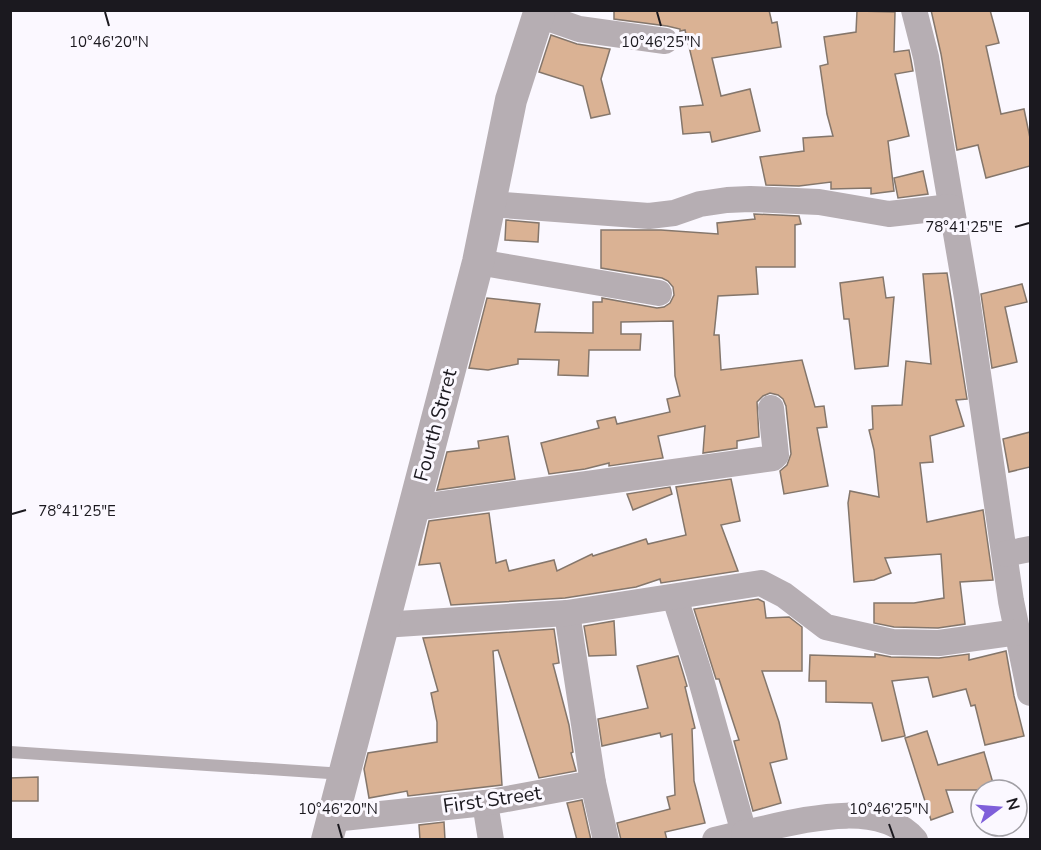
<svg xmlns="http://www.w3.org/2000/svg" width="1041" height="850" font-family="'Nunito Sans',sans-serif">
  <rect width="100%" height="100%" fill="#fbf8ff"/>
  <g fill="#dab294" stroke="#84766b" stroke-width="1.5">
    <polygon points="614,10 769,10 772,23 777,22 781,47 712,58 721,96 750,89 760,131 712,142 710,132 683,134 680,107 703,105 685,30 680,31 680,29 667,26 614,19"/>
    <polygon points="931,10 990,10 999,43 986,46 1001,114 1024,109 1030,138 1030,166 986,178 978,145 957,150 941,54"/>
    <polygon points="857,11 895,12 894,52 909,50 911,60 913,71 895,74 909,136 888,141 894,191 871,194 871,188 831,189 831,182 799,186 766,185 760,157 804,151 803,138 833,136 827,114 820,66 828,64 824,37 856,32"/>
    <polygon points="551,35 577,44 610,49 601,79 610,114 591,118 583,86 539,72"/>
    <polygon points="923,171 928,194 898,198 894,178"/>
    <polygon points="754,214 799,216 801,224 795,225 795,267 756,267 758,294 718,296 714,335 719,335 721,370 802,360 815,407 824,406 827,427 817,428 828,486 784,494 780,471 787,465 791,454 786,406 783,399 778,395 770,393 763,396 757,402 759,437 737,441 737,448 703,453 705,426 658,436 663,458 609,466 609,463 585,469 549,474 541,443 599,428 597,421 615,417 617,424 670,412 667,399 680,396 675,376 673,321 621,322 621,334 641,334 640,350 589,350 588,376 558,375 559,360 518,359 518,364 488,370 469,368 487,298 540,304 535,332 593,333 593,302 602,302 602,298 657,308 664,307 670,303 674,295 673,287 668,281 662,278 601,268 601,230 661,230 718,234 717,223 755,219"/>
    <polygon points="506,220 539,223 538,242 505,240"/>
    <polygon points="947,273 967,399 956,400 964,426 930,436 933,462 920,463 927,522 983,510 993,580 960,582 965,624 938,628 894,627 874,623 874,603 914,603 944,598 941,554 885,558 891,573 874,580 854,582 848,503 850,491 879,497 874,450 869,430 873,429 872,406 902,405 906,361 931,364 923,274"/>
    <polygon points="883,277 886,298 894,297 888,366 855,369 849,319 844,319 840,283"/>
    <polygon points="1022,284 1027,302 1005,307 1017,362 992,368 981,294"/>
    <polygon points="1030,432 1030,467 1009,472 1003,439"/>
    <polygon points="508,436 515,479 437,490 447,452 479,448 478,441"/>
    <polygon points="731,479 740,521 721,525 738,571 661,583 660,579 636,587 565,598 451,605 440,563 419,565 429,521 489,513 496,563 506,560 509,571 554,560 557,571 592,554 593,556 646,539 648,544 686,535 676,487"/>
    <polygon points="670,487 672,494 633,510 627,494"/>
    <polygon points="758,599 764,602 766,618 789,617 802,627 802,671 762,671 779,722 787,759 770,763 781,803 753,811 734,741 739,740 719,679 716,679 694,609"/>
    <polygon points="614,621 616,655 589,656 584,626"/>
    <polygon points="554,629 559,663 553,664 569,725 573,752 571,753 576,771 539,778 498,650 493,651 502,785 408,796 407,791 369,798 364,769 368,753 437,742 437,722 431,693 438,691 423,638"/>
    <polygon points="1006,651 1014,696 1024,736 985,745 975,705 971,706 966,689 933,697 928,677 892,681 905,736 882,741 872,703 826,702 826,681 809,681 810,655 875,657 875,654 891,657 939,658 969,654 969,660"/>
    <polygon points="678,656 687,686 685,687 695,728 692,729 694,781 705,823 665,832 667,840 621,840 617,823 670,809 667,797 675,795 672,734 661,737 660,733 602,746 598,719 648,708 637,666"/>
    <polygon points="927,731 938,765 984,752 995,790 946,790 953,812 931,820 905,738"/>
    <polygon points="38,777 38,801 10,801 10,778"/>
    <polygon points="582,800 591,840 577,840 567,803"/>
    <polygon points="444,822 445,840 420,840 419,825"/>
  </g>
  <g fill="none" stroke-linecap="round" stroke-linejoin="round">
    <polyline stroke="#b6aeb3" stroke-width="12" points="10,752 344,774"/>
    <g stroke="#b6aeb3" stroke-width="26">
      <polyline points="914,10 926,57 967,298 1011,601 1030,693"/>
      <polyline points="539,15 579,29 665,41"/>
      <polyline points="490,204 649,216 674,213 700,204 727,200 750,199 819,202 889,214 951,207"/>
      <polyline points="478,262 659,293"/>
      <polyline points="414,508 773,458 776,455 771,408"/>
      <polyline points="1005,554 1030,549"/>
      <polyline points="675,598 699,673 744,833 715,840"/>
      <polyline points="567,613 593,783"/>
      <polyline points="382,625 567,613 761,583 784,595 826,627 892,642 939,643 1018,632"/>
      <polyline points="485,803 491,840"/>
      <polyline points="333,819 485,803 593,783 606,840"/>
      <path d="M744 833C794 823 876 796 915 840"/>
    </g>
    <polyline stroke="#b6aeb3" stroke-width="32" points="327,840 478,262 511,100 540,10"/>
  </g>
  <path fill="none" stroke="#1b191f" stroke-width="2" d="M105 12 109 26M657 12 661 26M1015 227 1029 223M12 514 26 510M338 824 342 838M889 824 894 838"/>
  <g text-anchor="middle" stroke-width="6" stroke-linejoin="round" paint-order="stroke">
    <g font-size="20" fill="#1b191f" stroke="#fbf8ff">
      <text transform="translate(435 425) rotate(-75)" y="7">Fourth Strret</text>
      <text transform="translate(492 799) rotate(-8)" y="7">First Street</text>
    </g>
  </g>
  <g font-size="15" text-anchor="middle" fill="#1b191f" stroke="#fbf8ff" stroke-width="6" stroke-linejoin="round" paint-order="stroke">
    <text x="109" y="47">10°46'20"N</text>
    <text x="661" y="47">10°46'25"N</text>
    <text x="964" y="232">78°41'25"E</text>
    <text x="77" y="516">78°41'25"E</text>
    <text x="338" y="814">10°46'20"N</text>
    <text x="889" y="814">10°46'25"N</text>
  </g>
  <rect width="1041" height="850" fill="none" stroke="#1b191f" stroke-width="24"/>
  <g transform="translate(999 808) rotate(74)"><circle r="28" fill="#fbf8ff" stroke="#a19fa5" stroke-width="1.5"/>
  <path d="M0-4.5L10 22L0 15L-10 22Z" fill="#7f5fda"/>
  <text y="-9" font-size="16" font-weight="bold" text-anchor="middle" fill="#1b191f">N</text>
  </g>
</svg>
